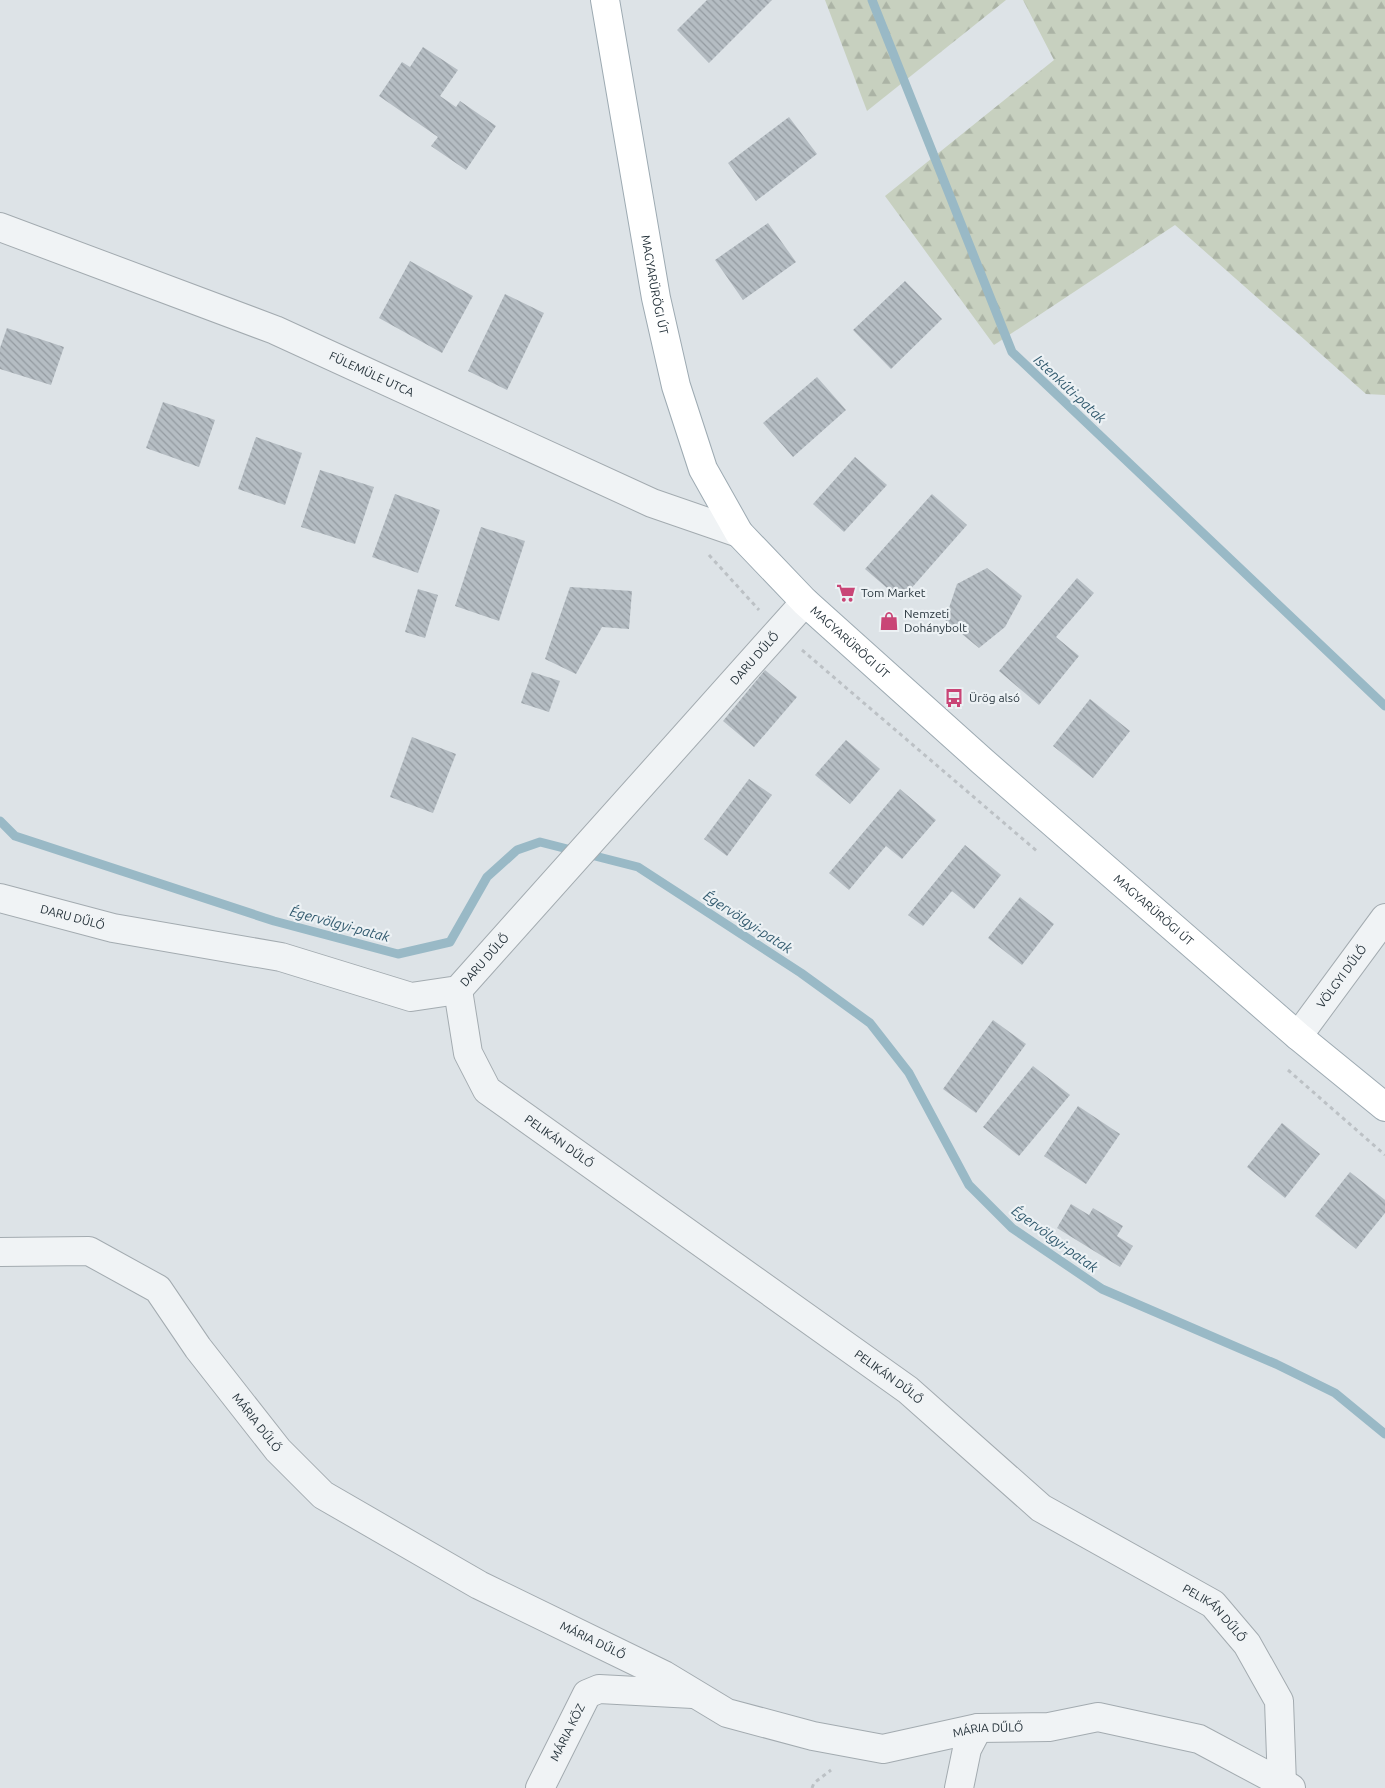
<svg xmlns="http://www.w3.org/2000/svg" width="1385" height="1788" font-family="Ubuntu,sans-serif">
  <defs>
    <pattern id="forest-firs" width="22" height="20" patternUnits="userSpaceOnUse" patternTransform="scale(1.25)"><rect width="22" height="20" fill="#c7d0bf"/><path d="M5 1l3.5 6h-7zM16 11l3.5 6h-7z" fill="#abb3a5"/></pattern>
    <pattern id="building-back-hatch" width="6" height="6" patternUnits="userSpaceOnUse" patternTransform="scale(1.25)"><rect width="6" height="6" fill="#b5bdc3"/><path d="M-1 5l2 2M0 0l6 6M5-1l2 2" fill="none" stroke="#939aa0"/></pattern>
  </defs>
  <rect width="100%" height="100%" fill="#dde3e7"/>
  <g fill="url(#forest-firs)">
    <polygon points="825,0 1006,0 867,111"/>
    <polygon points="1023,0 1385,0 1385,395 1366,394 1175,225 994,345 885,196 1054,60"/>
  </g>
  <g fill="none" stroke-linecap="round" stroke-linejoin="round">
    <g stroke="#99b9c6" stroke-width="9">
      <polyline points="872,0 1012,352 1385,706"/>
      <polyline points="0,821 15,836 274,921 398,954 450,942 487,877 517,850 540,842 638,867 801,973 870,1023 909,1073 969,1185 1012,1228 1102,1289 1276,1364 1335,1393 1385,1434"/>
    </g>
  </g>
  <g fill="url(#building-back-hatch)">
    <polygon points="707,0 772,0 709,63 677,30"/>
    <polygon points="423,47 458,70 440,96 456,107 460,101 496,126 466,170 431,146 438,137 379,96 402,62 410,67"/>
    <polygon points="789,117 817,154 756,201 728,163"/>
    <polygon points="768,223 796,262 743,300 715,260"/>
    <polygon points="410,261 473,296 442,353 379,318"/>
    <polygon points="905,281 942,319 891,369 853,330"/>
    <polygon points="505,294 544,313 507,390 468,371"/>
    <polygon points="7,328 64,347 51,385 0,369 0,348"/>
    <polygon points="817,377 846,410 793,457 763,423"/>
    <polygon points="163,402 215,420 199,467 146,448"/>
    <polygon points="256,437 302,453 285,505 238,489"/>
    <polygon points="855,457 887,485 844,532 813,504"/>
    <polygon points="320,470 374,487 355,544 301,527"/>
    <polygon points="395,494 440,510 418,573 372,557"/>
    <polygon points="932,494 967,525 901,600 865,569"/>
    <polygon points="481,527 525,541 499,621 455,606"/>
    <polygon points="987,568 1022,596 1005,627 979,648 945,620 957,584"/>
    <polygon points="1077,578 1094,593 1056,637 1079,656 1039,705 999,671"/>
    <polygon points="570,587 632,591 629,629 602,627 576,674 545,659"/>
    <polygon points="418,589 438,595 425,638 405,632"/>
    <polygon points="765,670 797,697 754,747 723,721"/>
    <polygon points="532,672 560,681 549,712 521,703"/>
    <polygon points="1090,699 1130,731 1093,778 1053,746"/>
    <polygon points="412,737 456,754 433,813 390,797"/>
    <polygon points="846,740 880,769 850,804 815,775"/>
    <polygon points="749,779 772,795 727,856 704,839"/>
    <polygon points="900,789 936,820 902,859 886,846 849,890 829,873"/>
    <polygon points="965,845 1001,875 974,909 952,891 923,926 908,915"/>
    <polygon points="1020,897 1054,924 1022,965 988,938"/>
    <polygon points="993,1020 1026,1044 976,1113 943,1089"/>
    <polygon points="1033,1066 1070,1095 1019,1156 983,1127"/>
    <polygon points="1078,1106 1120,1134 1086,1184 1044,1156"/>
    <polygon points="1282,1123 1320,1154 1285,1198 1247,1167"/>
    <polygon points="1350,1172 1385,1200 1385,1213 1356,1249 1315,1216"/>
    <polygon points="1071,1204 1089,1215 1093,1208 1123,1226 1117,1236 1133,1246 1120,1267 1057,1228"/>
  </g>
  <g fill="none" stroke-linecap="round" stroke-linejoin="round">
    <g stroke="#a3abb0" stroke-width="30">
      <g id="minor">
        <path id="s1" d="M0 227 275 330 652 503 739 533"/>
        <path id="s2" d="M0 898 113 928 281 957 411 997 458 990 805 602"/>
        <path id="s3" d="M458 990 468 1053 487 1090 908 1390 1041 1508 1213 1604 1247 1644 1279 1701 1282 1784"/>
        <path id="s4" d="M1298 1036 1385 918"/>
        <path id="s5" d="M0 1252 89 1251 158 1289 198 1348 278 1450 323 1495 479 1585 664 1675 727 1713 813 1736 883 1749 978 1728 1049 1727 1098 1717 1199 1739 1291 1788"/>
        <path id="s6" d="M540 1788 587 1694 599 1689 693 1694"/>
        <polyline points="959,1788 967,1749 978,1728"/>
      </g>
    </g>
    <g stroke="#9daab2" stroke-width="30">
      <g id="major">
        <path id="s7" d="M605 0 656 298 676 386 703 469 739 533 805 602 982 761 1298 1036 1385 1107"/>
      </g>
    </g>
    <g stroke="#bcc1c5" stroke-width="3" stroke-dasharray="4 4" stroke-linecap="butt">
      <polyline points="709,555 759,610"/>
      <polyline points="802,650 1038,852"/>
      <polyline points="1288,1070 1385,1155"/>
      <polyline points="812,1788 814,1783 831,1770"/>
    </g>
    <use href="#minor" stroke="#f0f3f5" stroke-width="28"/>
    <use href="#major" stroke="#fff" stroke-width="28"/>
  </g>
  <defs>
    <g id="supermarket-bare" transform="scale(1.5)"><path d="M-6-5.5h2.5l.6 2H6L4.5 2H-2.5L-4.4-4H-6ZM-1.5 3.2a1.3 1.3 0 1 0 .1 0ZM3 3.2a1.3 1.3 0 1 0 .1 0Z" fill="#c94576" stroke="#ecf1f4" stroke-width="2.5" paint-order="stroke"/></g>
    <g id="shop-bare" transform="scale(1.5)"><path d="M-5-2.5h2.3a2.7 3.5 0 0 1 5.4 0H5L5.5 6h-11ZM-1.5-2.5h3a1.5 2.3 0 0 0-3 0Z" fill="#c94576" stroke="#ecf1f4" stroke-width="2.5" paint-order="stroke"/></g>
    <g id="bus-bare" transform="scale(1.5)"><path d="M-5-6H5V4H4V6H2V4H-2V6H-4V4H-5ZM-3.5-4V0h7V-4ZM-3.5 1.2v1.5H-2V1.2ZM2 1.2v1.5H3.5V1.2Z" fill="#c94576" stroke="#ecf1f4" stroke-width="2.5" paint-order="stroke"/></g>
  </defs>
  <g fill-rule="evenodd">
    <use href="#supermarket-bare" x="846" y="593"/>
    <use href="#shop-bare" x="889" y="621"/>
    <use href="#bus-bare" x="954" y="698"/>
  </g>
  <g text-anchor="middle" stroke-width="4.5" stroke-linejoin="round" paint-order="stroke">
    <g font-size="12" fill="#27343c" stroke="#ecf1f4">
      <text dy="4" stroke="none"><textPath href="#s7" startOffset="289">MAGYARÜRÖGI ÚT</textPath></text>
      <text dy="4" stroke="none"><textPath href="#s1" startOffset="400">FÜLEMÜLE UTCA</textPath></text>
      <text dy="4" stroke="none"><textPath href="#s7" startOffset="709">MAGYARÜRÖGI ÚT</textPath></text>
      <text dy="4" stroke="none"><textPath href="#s2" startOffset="916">DARU DŰLŐ</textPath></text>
      <text dy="4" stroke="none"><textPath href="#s7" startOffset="1114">MAGYARÜRÖGI ÚT</textPath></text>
      <text dy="4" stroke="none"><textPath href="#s2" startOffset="75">DARU DŰLŐ</textPath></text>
      <text dy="4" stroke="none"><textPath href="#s2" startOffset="511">DARU DŰLŐ</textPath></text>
      <text dy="4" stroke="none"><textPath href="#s4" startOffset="74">VÖLGYI DŰLŐ</textPath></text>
      <text dy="4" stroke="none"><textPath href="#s3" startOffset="194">PELIKÁN DŰLŐ</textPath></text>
      <text dy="4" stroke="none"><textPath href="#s3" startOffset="599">PELIKÁN DŰLŐ</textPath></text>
      <text dy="4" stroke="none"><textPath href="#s5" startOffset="334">MÁRIA DŰLŐ</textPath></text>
      <text dy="4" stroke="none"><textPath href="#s3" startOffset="1004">PELIKÁN DŰLŐ</textPath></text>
      <text dy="4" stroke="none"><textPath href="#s5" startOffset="739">MÁRIA DŰLŐ</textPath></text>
      <text dy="4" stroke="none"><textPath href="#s5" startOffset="1159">MÁRIA DŰLŐ</textPath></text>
      <text dy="4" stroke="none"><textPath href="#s6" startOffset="62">MÁRIA KÖZ</textPath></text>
    </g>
    <g font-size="12" fill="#27343c" stroke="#ecf1f4" text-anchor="start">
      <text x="861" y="597">Tom Market</text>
      <text x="904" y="618">Nemzeti<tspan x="904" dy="14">Dohánybolt</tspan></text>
      <text x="969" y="702">Ürög alsó</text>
    </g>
    <g font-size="14" font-style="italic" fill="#335b6f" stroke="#ecf1f4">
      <text transform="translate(1070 389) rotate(43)" y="5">Istenkúti-patak</text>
      <text transform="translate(748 922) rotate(33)" y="5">Égervölgyi-patak</text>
      <text transform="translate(340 924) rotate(15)" y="5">Égervölgyi-patak</text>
      <text transform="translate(1055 1239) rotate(36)" y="5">Égervölgyi-patak</text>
    </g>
  </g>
</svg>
